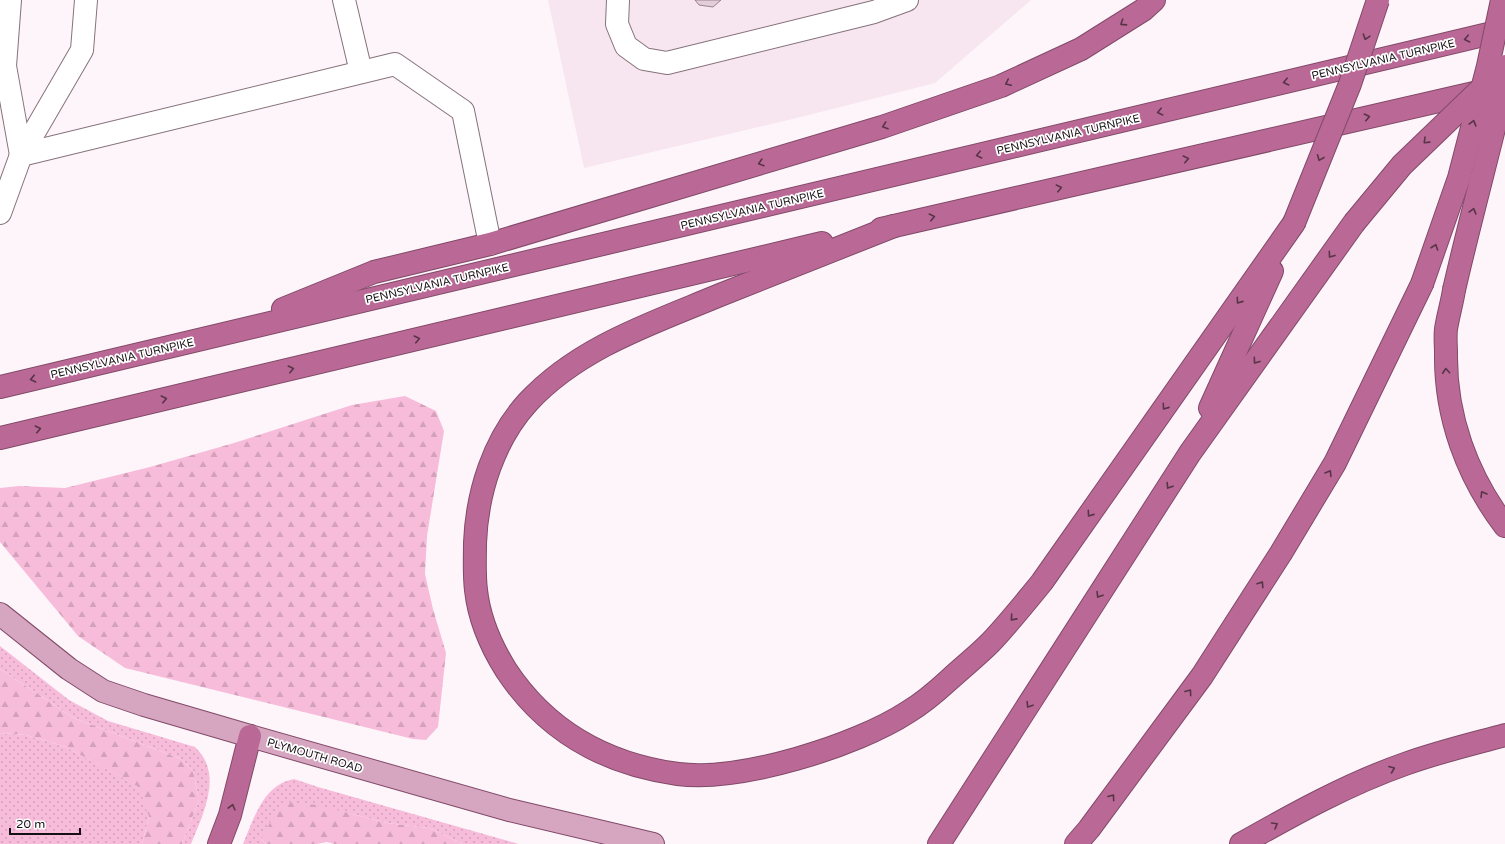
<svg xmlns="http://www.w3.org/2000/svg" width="1505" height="844" font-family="'Varela Round',sans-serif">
  <defs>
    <pattern id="grass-dots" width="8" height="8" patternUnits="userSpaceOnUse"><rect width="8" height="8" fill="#f8bcdb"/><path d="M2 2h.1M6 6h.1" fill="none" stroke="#d4a1bb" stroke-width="1.8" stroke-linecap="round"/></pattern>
    <pattern id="forest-firs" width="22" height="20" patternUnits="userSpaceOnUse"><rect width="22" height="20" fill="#f8bcdb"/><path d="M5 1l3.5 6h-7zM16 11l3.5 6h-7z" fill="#d4a1bb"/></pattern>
  </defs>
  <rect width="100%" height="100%" fill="#fef5fa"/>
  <polygon fill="#f7e6ef" points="548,0 1031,0 935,83 801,117 584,168"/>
  <g fill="url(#grass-dots)">
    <path d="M0 646 69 700 108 721 195 747C224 774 203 814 191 844H182L199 800 193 771 181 759 74 718 0 669Z"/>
    <polygon points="0,733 26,735 66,747 140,787 149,817 142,844 0,844"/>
    <path d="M294 779 318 787 519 844H463L429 828 387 823 348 813 261 839 266 844H243C251 825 261 793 282 783 285 781 290 780 294 779Z"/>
  </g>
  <g fill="url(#forest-firs)">
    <polygon points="405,396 436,411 444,431 427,536 425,574 433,609 446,653 438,727 426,740 413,739 125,668 78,636 0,542 0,488 19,486 65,488 150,467 234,443 352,405"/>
    <polygon points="0,669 74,718 181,759 193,771 199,800 182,844 142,844 149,817 139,787 66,747 26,735 0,733"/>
    <polygon points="288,802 317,805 387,823 429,828 463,844 334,844 327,842 317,844 266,844 261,839 272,819"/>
  </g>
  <polygon fill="#e3cdd8" stroke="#97838d" points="695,0 721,0 713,7 699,5"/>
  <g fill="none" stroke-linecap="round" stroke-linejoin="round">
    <g stroke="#86727c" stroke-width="24">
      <g id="minor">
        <polyline points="10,0 5,66 21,155"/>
        <polyline points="344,0 361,72"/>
        <polyline points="618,0 617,24 626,46 644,59 667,63 874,12 907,0"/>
        <polyline points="21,155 82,50 86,0"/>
        <polyline points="0,213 21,155 395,64 463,111 490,244"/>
      </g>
    </g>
    <g stroke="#814a68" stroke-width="24">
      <polyline id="major" points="0,614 69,669 103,691 144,705 250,736 509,810 653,844"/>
    </g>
    <g stroke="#814a68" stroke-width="24">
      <g id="highway">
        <path d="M894 226C836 249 778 272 720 295 653 323 579 347 528 402 494 439 477 492 475 543 475 558 474 574 476 590 479 618 491 646 506 670 547 732 605 764 678 774 740 782 856 746 908 712 923 703 937 691 950 679 963 667 977 656 990 643 1008 624 1025 603 1042 582L1294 223"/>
        <polyline points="881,229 1487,90"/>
        <path d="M1454 290C1452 303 1448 316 1446 329 1445 337 1446 345 1446 353 1445 416 1467 476 1505 526"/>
        <polyline points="283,309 374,272 490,244 882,127 1001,86 1081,49 1143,10 1154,0"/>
        <polyline points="0,387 1505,30"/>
        <polyline points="1210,408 1272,271"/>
        <polyline points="0,438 822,243"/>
        <polyline points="219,844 230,815 250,736"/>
        <polyline points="939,844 1190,453 1354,223"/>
        <polyline points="1076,844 1089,829 1202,676 1281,553 1335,463 1422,284"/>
        <path d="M1241 844C1294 814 1348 784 1405 764 1438 752 1472 744 1505 735"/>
      </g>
    </g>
    <use href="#minor" stroke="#fff" stroke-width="22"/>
    <use href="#major" stroke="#d6a5c0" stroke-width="22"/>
    <use href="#highway" stroke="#ba6996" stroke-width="22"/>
    <g stroke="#814a68" stroke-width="24" stroke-linecap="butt">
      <g id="highway-bridge">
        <polyline points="1294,223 1350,84 1378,0"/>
        <polyline points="1354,223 1402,165 1505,66"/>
        <polyline points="1422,284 1459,178 1488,66 1502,0"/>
        <path d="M1454 290C1470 220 1489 152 1505 83"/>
      </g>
    </g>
    <use href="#highway-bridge" stroke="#ba6996" stroke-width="22"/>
  </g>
  <defs><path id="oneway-chevron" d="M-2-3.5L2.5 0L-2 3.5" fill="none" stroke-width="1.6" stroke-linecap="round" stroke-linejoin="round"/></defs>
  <g stroke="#583448">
    <use href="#oneway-chevron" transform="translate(1123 23) rotate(147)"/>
    <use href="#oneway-chevron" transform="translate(1366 37) rotate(108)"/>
    <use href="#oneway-chevron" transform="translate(1467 39) rotate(167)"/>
    <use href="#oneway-chevron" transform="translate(1286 82) rotate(167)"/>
    <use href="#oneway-chevron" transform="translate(1008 83) rotate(155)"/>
    <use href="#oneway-chevron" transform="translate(1160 112) rotate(167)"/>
    <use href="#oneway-chevron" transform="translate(1367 117) rotate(-13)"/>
    <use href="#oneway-chevron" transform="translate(1473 123) rotate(-75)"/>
    <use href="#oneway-chevron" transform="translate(885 126) rotate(161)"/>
    <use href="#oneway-chevron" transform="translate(1426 141) rotate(136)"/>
    <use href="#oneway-chevron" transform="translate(979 155) rotate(167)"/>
    <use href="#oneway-chevron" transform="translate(1320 158) rotate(112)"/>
    <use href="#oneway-chevron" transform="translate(1186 159) rotate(-13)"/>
    <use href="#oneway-chevron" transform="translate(761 163) rotate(163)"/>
    <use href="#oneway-chevron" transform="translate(1059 188) rotate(-13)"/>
    <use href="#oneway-chevron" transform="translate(1473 211) rotate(-75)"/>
    <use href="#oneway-chevron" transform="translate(932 217) rotate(-13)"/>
    <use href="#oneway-chevron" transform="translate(1435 247) rotate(-71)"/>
    <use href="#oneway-chevron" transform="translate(1331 255) rotate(126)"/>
    <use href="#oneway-chevron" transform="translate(1239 301) rotate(125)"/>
    <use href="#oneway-chevron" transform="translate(417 339) rotate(-13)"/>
    <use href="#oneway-chevron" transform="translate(1256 361) rotate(126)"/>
    <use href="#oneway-chevron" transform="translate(291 369) rotate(-13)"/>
    <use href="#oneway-chevron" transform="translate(1446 371) rotate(-94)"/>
    <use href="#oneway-chevron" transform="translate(33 379) rotate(167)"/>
    <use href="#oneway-chevron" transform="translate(164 399) rotate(-13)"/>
    <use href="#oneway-chevron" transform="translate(1165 407) rotate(125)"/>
    <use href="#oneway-chevron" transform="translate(38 429) rotate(-13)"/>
    <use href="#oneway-chevron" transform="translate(1329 473) rotate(-59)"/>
    <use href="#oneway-chevron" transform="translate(1169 486) rotate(122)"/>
    <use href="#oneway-chevron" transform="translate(1483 494) rotate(-121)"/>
    <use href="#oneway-chevron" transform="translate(1090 514) rotate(125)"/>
    <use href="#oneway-chevron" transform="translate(1261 584) rotate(-57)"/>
    <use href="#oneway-chevron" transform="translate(1099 595) rotate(122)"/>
    <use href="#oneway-chevron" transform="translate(1013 618) rotate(132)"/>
    <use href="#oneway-chevron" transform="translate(1189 692) rotate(-54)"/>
    <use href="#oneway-chevron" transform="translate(1029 705) rotate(122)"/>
    <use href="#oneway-chevron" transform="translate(1392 769) rotate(-22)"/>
    <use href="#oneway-chevron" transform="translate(1112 797) rotate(-54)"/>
    <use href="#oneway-chevron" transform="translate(232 807) rotate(-76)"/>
    <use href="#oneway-chevron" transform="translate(1275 825) rotate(-30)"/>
  </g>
  <g text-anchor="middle" stroke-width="3.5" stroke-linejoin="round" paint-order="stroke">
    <g font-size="11" fill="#171014" stroke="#fff">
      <text transform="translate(1383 59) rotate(-13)" y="4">PENNSYLVANIA TURNPIKE</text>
      <text transform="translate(1068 134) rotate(-13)" y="4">PENNSYLVANIA TURNPIKE</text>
      <text transform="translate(752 209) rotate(-13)" y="4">PENNSYLVANIA TURNPIKE</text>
      <text transform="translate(437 283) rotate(-13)" y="4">PENNSYLVANIA TURNPIKE</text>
      <text transform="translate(122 358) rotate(-13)" y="4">PENNSYLVANIA TURNPIKE</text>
      <text transform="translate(315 755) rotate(16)" y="4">PLYMOUTH ROAD</text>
    </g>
  </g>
  <path d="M10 828v6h70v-6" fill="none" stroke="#171014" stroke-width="2"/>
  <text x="16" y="828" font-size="12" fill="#171014" stroke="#ffffff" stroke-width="3" paint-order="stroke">20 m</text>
</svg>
